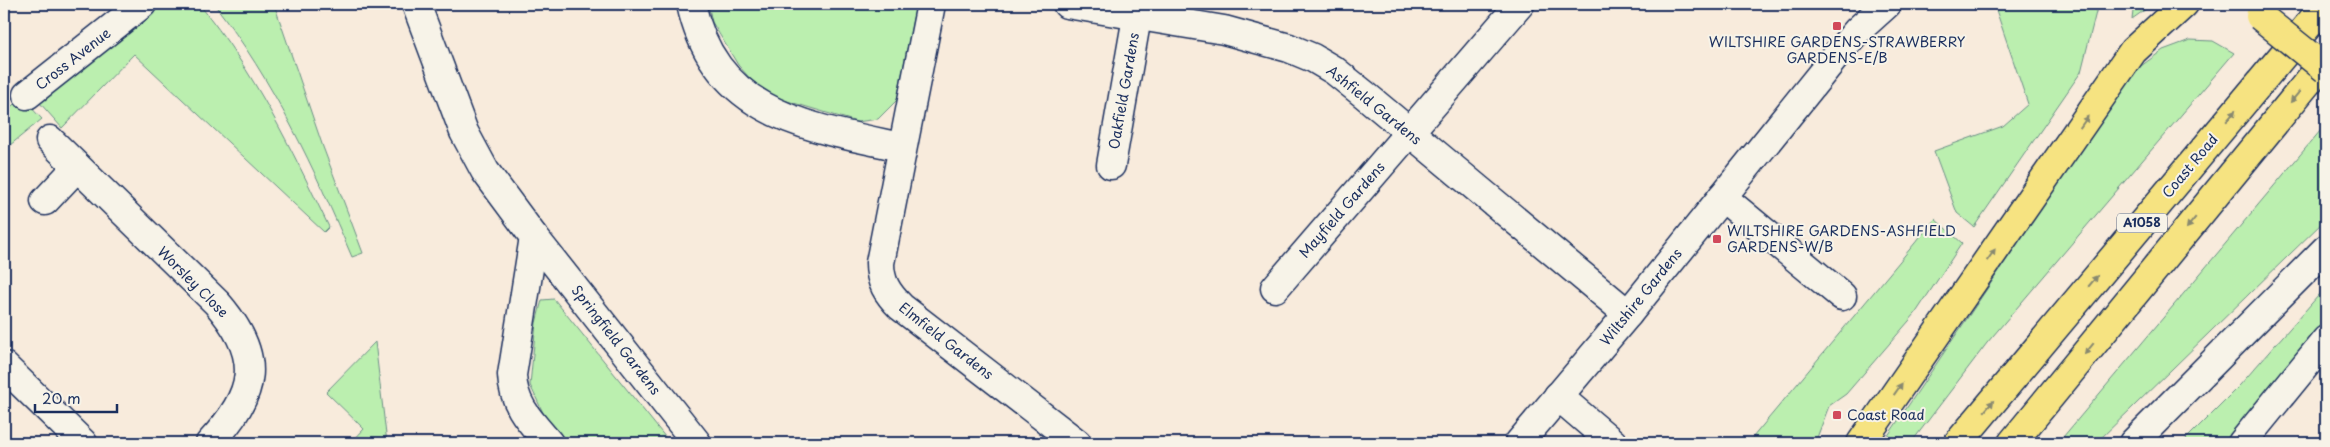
<svg xmlns="http://www.w3.org/2000/svg" width="2330" height="447" font-family="'Playpen Sans',sans-serif">
  <rect width="100%" height="100%" fill="#f8ebdc"/>
  <filter id="ink" filterUnits="userSpaceOnUse"><feTurbulence type="fractalNoise" baseFrequency=".02" numOctaves="2"/><feDisplacementMap in="SourceGraphic" scale="10" xChannelSelector="R" yChannelSelector="G"/><feConvolveMatrix kernelMatrix="1 2 1 2 8 2 1 2 1" color-interpolation-filters="sRGB"/></filter>
  <g filter="url(#ink)">
    <g fill="#bbefaf" stroke="#6b8f86">
      <path d="M160 4H199C254 71 291 148 329 227L324 232 134 54 62 128 39 102Z"/>
      <path d="M214 4H274L323 147 363 253 352 257C314 168 274 81 214 4Z"/>
      <polygon points="708,4 916,4 897,100 878,119 857,122 764,94 738,65 712,22"/>
      <polygon points="1994,4 2098,4 2081,72 1974,227 1957,213 1934,151 2003,126 2028,104"/>
      <polygon points="2134,4 2153,4 2132,19"/>
      <polygon points="2190,40 2213,41 2234,53 1987,343 1911,443 1883,443 2134,71 2163,50"/>
      <polygon points="22,98 42,119 4,150 4,112"/>
      <polygon points="2326,124 2326,219 2096,443 2058,443"/>
      <polygon points="1935,219 1962,243 1915,314 1846,394 1829,406 1815,443 1748,443"/>
      <polygon points="2326,287 2326,324 2228,443 2182,443 2240,385"/>
      <polygon points="554,299 670,443 565,443 546,419 530,385 536,323 542,300"/>
      <polygon points="375,342 387,443 351,443 364,429 326,392"/>
    </g>
    <g fill="none" stroke-linecap="round" stroke-linejoin="round">
      <g stroke="#1b2f5e" stroke-width="31">
        <g id="street">
          <polyline points="416,4 464,132 485,171 534,237 697,443"/>
          <path d="M691 4C715 115 808 127 901 147"/>
          <path d="M931 4 880 263C880 282 887 293 901 307L1077 443"/>
          <polyline points="1067,4 1224,30 1289,48 1313,58 1335,71 1365,95 1628,314"/>
          <polyline points="27,95 142,4"/>
          <path d="M50 140 217 303C264 357 257 393 210 443"/>
          <polyline points="1111,165 1137,17"/>
          <polyline points="1722,197 1842,296"/>
          <polyline points="45,201 77,167"/>
          <path d="M534 237 512 375C513 405 531 422 549 443"/>
          <polyline points="1275,288 1520,4"/>
          <polyline points="4,366 83,443"/>
          <polyline points="1558,396 1613,443"/>
          <polyline points="2242,443 2326,340"/>
        </g>
      </g>
      <g stroke="#1b2f5e" stroke-width="31">
        <g id="secondary">
          <polyline points="1519,443 1628,314 1839,52 1857,31 1887,4"/>
          <polyline points="2133,443 2326,249"/>
        </g>
      </g>
      <g stroke="#1b2f5e" stroke-width="31">
        <g id="highway">
          <polyline points="1861,443 2133,51 2184,4"/>
          <polyline points="1958,443 2326,4"/>
          <polyline points="2012,443 2326,60"/>
        </g>
      </g>
      <use href="#street" stroke="#f7f3e8" stroke-width="28"/>
      <use href="#secondary" stroke="#f7f3e8" stroke-width="28"/>
      <use href="#highway" stroke="#f6e381" stroke-width="28"/>
      <g stroke="#1b2f5e" stroke-width="31" stroke-linecap="butt">
        <polyline id="primary-bridge" points="2260,16 2326,69"/>
      </g>
      <use href="#primary-bridge" stroke="#f6e381" stroke-width="28"/>
    </g>
    <defs><path id="oneway-solid" d="M-6-.8H1V-3.2L6.5 0L1 3.2V.8H-6Z" transform="scale(1.25)"/></defs>
    <g fill="#888970">
      <use href="#oneway-solid" transform="translate(2295 97) rotate(130)"/>
      <use href="#oneway-solid" transform="translate(2231 116) rotate(-50)"/>
      <use href="#oneway-solid" transform="translate(2084 122) rotate(-55)"/>
      <use href="#oneway-solid" transform="translate(2191 223) rotate(129)"/>
      <use href="#oneway-solid" transform="translate(1991 255) rotate(-55)"/>
      <use href="#oneway-solid" transform="translate(2093 281) rotate(-50)"/>
      <use href="#oneway-solid" transform="translate(2089 349) rotate(129)"/>
      <use href="#oneway-solid" transform="translate(1898 389) rotate(-55)"/>
      <use href="#oneway-solid" transform="translate(1989 406) rotate(-50)"/>
    </g>
  </g>
  <g fill="#d1495b" stroke="#f7f3e8" stroke-width="2">
    <rect x="1832" y="21" width="10" height="10" rx="2.5"/>
    <rect x="1712" y="234" width="10" height="10" rx="2.5"/>
    <rect x="1832" y="410" width="10" height="10" rx="2.5"/>
  </g>
  <g text-anchor="middle" stroke-width="4" stroke-linejoin="round" paint-order="stroke">
    <rect fill="#f7f3e8" stroke="#5d6a87" stroke-width="1" x="2117" y="213.5" width="50" height="19" rx="4"/>
    <g font-size="12" font-weight="bold" fill="#1b2f5e">
      <text x="2142" y="227">A1058</text>
    </g>
    <g font-size="14" fill="#1b2f5e" stroke="#f7f3e8" text-anchor="start">
      <text x="1837" y="47" text-anchor="middle">WILTSHIRE GARDENS-STRAWBERRY<tspan x="1837" dy="16">GARDENS-E/B</tspan></text>
      <text x="1727" y="236">WILTSHIRE GARDENS-ASHFIELD<tspan x="1727" dy="16">GARDENS-W/B</tspan></text>
      <text x="1847" y="420">Coast Road</text>
    </g>
    <g font-size="14" fill="#1b2f5e" stroke="#f7f3e8">
      <text transform="translate(73 59) rotate(-38)" y="5">Cross Avenue</text>
      <text transform="translate(1124 91) rotate(-80)" y="5">Oakfield Gardens</text>
      <text transform="translate(1374 105) rotate(39)" y="5">Ashfield Gardens</text>
      <text transform="translate(2190 166) rotate(-50)" y="5">Coast Road</text>
      <text transform="translate(1342 210) rotate(-49)" y="5">Mayfield Gardens</text>
      <text transform="translate(193 282) rotate(45)" y="5">Worsley Close</text>
      <text transform="translate(1641 297) rotate(-51)" y="5">Wiltshire Gardens</text>
      <text transform="translate(616 340) rotate(52)" y="5">Springfield Gardens</text>
      <text transform="translate(946 341) rotate(38)" y="5">Elmfield Gardens</text>
    </g>
  </g>
  <rect width="2330" height="447" fill="none" stroke="#f7f3e8" stroke-width="20"/>
  <rect x="10" y="10" width="2310" height="427" fill="none" stroke="#1b2f5e" stroke-width="2" filter="url(#ink)"/>
  <path d="M35 404v8h82v-8" fill="none" stroke="#1b2f5e" stroke-width="2.5"/>
  <text x="42" y="404" font-size="15" fill="#1b2f5e" stroke="#f7f3e8" stroke-width="4" paint-order="stroke">20 m</text>
</svg>
